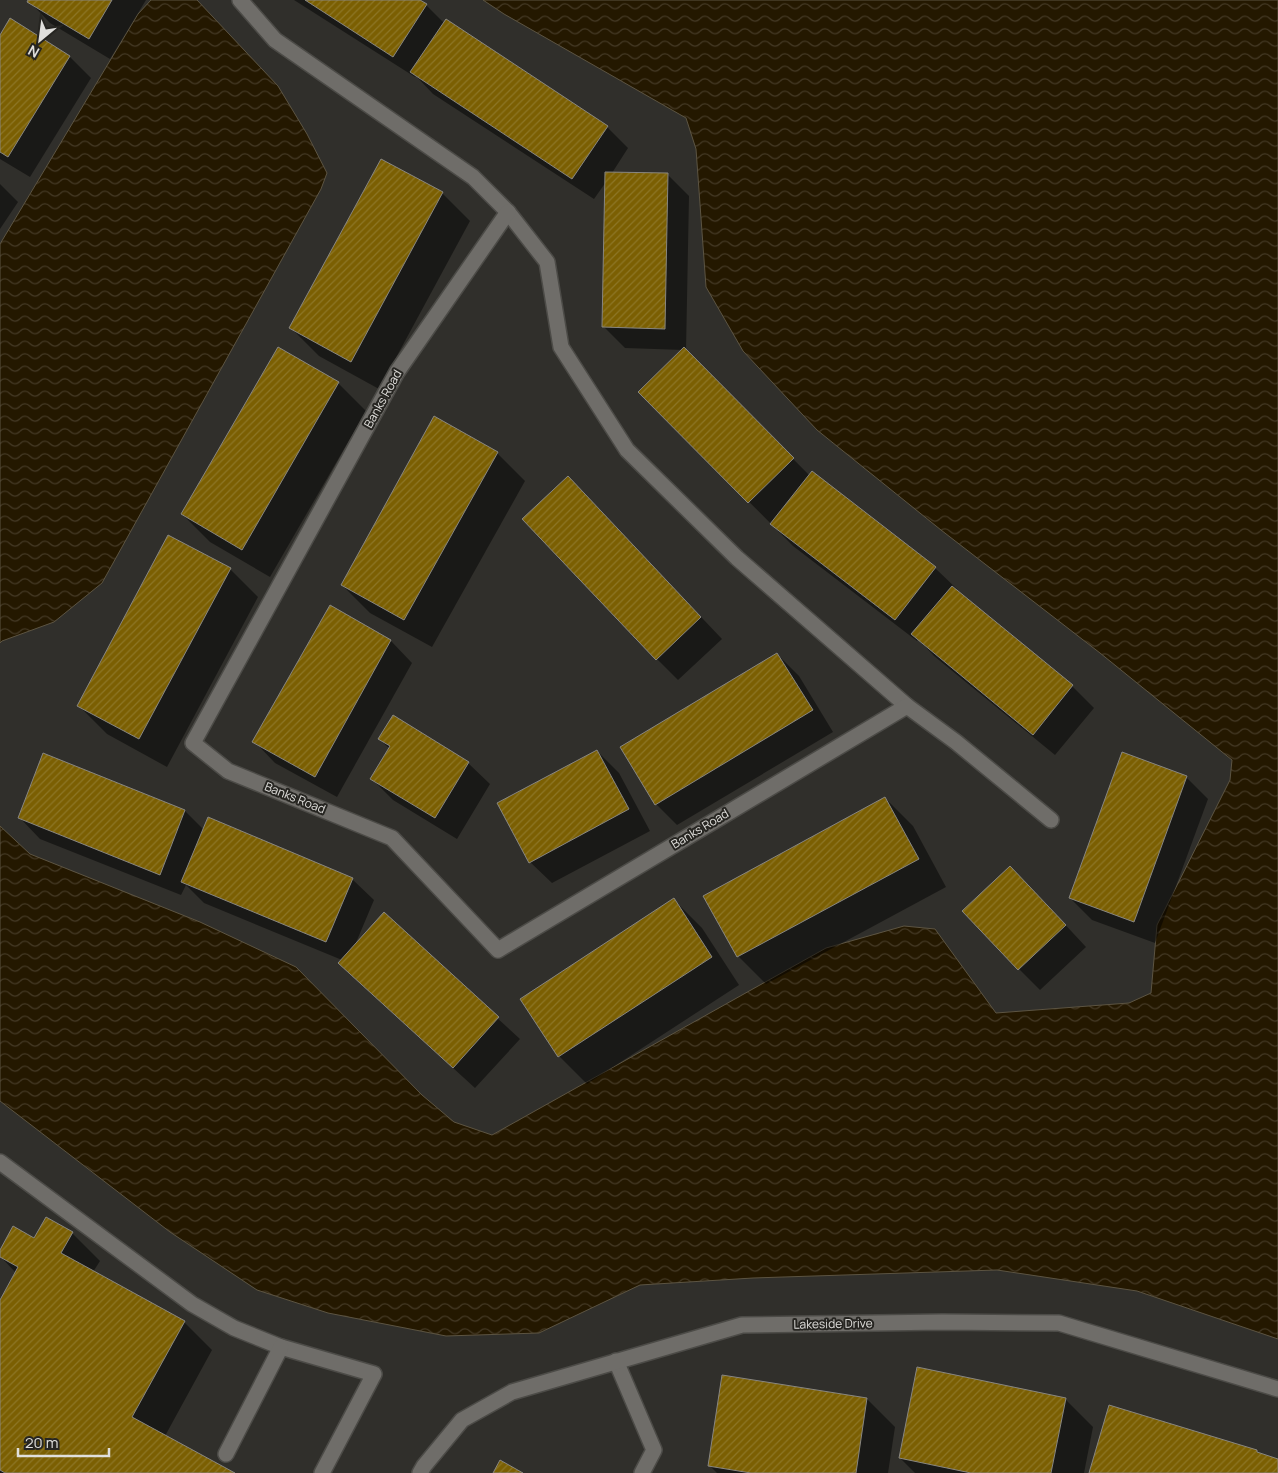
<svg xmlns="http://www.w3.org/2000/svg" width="1278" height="1473" font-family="Manrope,sans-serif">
  <defs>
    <pattern id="water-waves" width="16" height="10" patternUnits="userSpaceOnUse" patternTransform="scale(1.25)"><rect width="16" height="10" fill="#241800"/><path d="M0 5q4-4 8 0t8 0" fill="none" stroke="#443925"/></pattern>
    <pattern id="building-hatch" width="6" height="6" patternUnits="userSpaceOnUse" patternTransform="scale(1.25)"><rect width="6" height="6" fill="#7b5f02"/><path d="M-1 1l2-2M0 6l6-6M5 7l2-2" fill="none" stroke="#8d7626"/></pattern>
  </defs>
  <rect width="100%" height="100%" fill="#302f2b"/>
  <g fill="url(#water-waves)" stroke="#5c5442">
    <polygon points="151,0 197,0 278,86 307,134 327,173 321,189 102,583 54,622 2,641 0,643 0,244 138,14"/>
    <polygon points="483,0 1278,0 1278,1339 1137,1291 997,1270 753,1278 640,1285 539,1333 446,1336 328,1313 257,1290 170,1232 0,1101 0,826 30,854 200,922 296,967 422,1095 454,1122 492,1135 826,948 904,926 935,929 996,1013 1129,1003 1151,993 1157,925 1230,780 1232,760 1100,653 941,530 817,430 743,351 706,287 696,149 686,118 504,14"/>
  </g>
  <g fill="#0007">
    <polygon points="30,0 146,0 110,59 50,23 29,1"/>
    <polygon points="294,0 418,0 426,5 445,24 607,127 628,148 612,173 667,174 689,196 686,351 810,476 935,568 957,589 955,590 1072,686 1094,708 1055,755 934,656 918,639 917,641 793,546 640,392 684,350 625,348 604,327 606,182 594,199 433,94 416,76 415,77"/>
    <polygon points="0,37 69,56 91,78 30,177 0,159"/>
    <polygon points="0,184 18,202 0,229"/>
    <polygon points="442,193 470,221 379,389 319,356 291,328"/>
    <polygon points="278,349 338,383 366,411 270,577 210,542 182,514"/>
    <polygon points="497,453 525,481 432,647 370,613 342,585"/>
    <polygon points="589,499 722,639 678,680 657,659"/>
    <polygon points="230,569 258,597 167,767 107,734 79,706"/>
    <polygon points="330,607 391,641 412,663 337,797 275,763 254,741"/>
    <polygon points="777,654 799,676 833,732 677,825 656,804"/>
    <polygon points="379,739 468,763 490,784 457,839 393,800 372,779 390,749"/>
    <polygon points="597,751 619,773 650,831 552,883 530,862"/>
    <polygon points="1123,754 1187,778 1208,799 1155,943 1092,920 1070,898"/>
    <polygon points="44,755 185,811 204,830 352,879 374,900 355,945 384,914 520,1039 475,1088 361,984 339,963 342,960 204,903 186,885 181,895 40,839 19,817"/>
    <polygon points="885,798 913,826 946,887 766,984 738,956 705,896"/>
    <polygon points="1032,889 1086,947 1040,990 1019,969"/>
    <polygon points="674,900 702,928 739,985 587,1084 559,1056"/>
    <polygon points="72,1233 100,1261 93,1272 184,1322 212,1350 165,1436 233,1473 0,1473 0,1303 16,1273 0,1256 0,1252 35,1240"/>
    <polygon points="867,1399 895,1427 888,1473 717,1473 710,1466"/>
    <polygon points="1065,1399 1093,1427 1084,1473 915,1473 900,1458"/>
  </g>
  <g fill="url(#building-hatch)" stroke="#888681">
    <polygon points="28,0 112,0 89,39 27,2"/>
    <polygon points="305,0 420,0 427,4 393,57"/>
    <polygon points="10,18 70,56 8,157 0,152 0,35"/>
    <polygon points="446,19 608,126 572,179 410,72"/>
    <polygon points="381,159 443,192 351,362 289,328"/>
    <polygon points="605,172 668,173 665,329 602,327"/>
    <polygon points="278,347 339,382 242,550 181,514"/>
    <polygon points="684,347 794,458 748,503 638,392"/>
    <polygon points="434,416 498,452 404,620 341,585"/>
    <polygon points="812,471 936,567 895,620 770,524"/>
    <polygon points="568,476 701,617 656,660 522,519"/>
    <polygon points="168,535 231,568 139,739 77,706"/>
    <polygon points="952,586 1073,685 1033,735 911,634"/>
    <polygon points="330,605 391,640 315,777 252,742"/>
    <polygon points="777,653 813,710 655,805 620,747"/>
    <polygon points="393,715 469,762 435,818 370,779 390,746 378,739"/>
    <polygon points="597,750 629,809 529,863 497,803"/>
    <polygon points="1122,752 1187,776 1134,922 1069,898"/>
    <polygon points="43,753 185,810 160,875 18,818"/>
    <polygon points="885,797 919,859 737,957 703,896"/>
    <polygon points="208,817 353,878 326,942 181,882"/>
    <polygon points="1010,866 1066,925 1018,970 962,911"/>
    <polygon points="674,898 712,957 558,1057 520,999"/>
    <polygon points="384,912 499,1017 453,1068 338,963"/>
    <polygon points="46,1217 73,1232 61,1253 185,1321 132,1417 235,1473 5,1473 0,1470 0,1300 18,1267 0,1257 0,1250 13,1226 34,1238"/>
    <polygon points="917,1367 1066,1398 1051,1473 971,1473 899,1458"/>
    <polygon points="722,1375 867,1398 856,1473 751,1473 708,1466"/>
    <polygon points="1109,1405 1257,1450 1257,1452 1278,1459 1278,1473 1089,1473"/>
    <polygon points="500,1460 523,1473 493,1473"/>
  </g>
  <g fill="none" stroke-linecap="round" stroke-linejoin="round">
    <g stroke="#4c4b47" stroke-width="18">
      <g id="minor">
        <polyline points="240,0 275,40 473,177 508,212 547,262 561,347 627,450 737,558 907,706"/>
        <polyline points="508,212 397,372 193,743 228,771 392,838 498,950 907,706 956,742 1051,820"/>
        <polyline points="0,1162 192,1304 234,1328 281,1347 374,1374 322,1473"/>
        <polyline points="616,1361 654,1450 642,1473"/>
        <polyline points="226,1454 281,1347"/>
        <polyline points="420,1473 424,1466 462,1420 512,1392 742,1325 942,1322 1059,1323 1278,1389"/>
      </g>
    </g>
    <use href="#minor" stroke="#6f6d69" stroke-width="15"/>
  </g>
  <g text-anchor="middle" stroke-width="4" stroke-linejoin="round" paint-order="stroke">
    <g font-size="12" fill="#e0dfdc" stroke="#262521">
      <text transform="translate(383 399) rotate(-61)" y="4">Banks Road</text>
      <text transform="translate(295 798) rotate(22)" y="4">Banks Road</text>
      <text transform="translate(700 829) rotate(-31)" y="4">Banks Road</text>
      <text transform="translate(833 1324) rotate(-1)" y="4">Lakeside Drive</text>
    </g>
  </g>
  <g transform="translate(40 40) rotate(209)" stroke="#262521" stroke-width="4" paint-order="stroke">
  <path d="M0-4L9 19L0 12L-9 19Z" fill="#e0dfdc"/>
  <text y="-8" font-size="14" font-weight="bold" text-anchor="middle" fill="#e0dfdc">N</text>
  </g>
  <path d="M18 1448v8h91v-8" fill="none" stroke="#e0dfdc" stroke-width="2.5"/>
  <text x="25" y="1448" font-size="15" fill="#e0dfdc" stroke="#262521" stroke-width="4" paint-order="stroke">20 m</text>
</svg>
